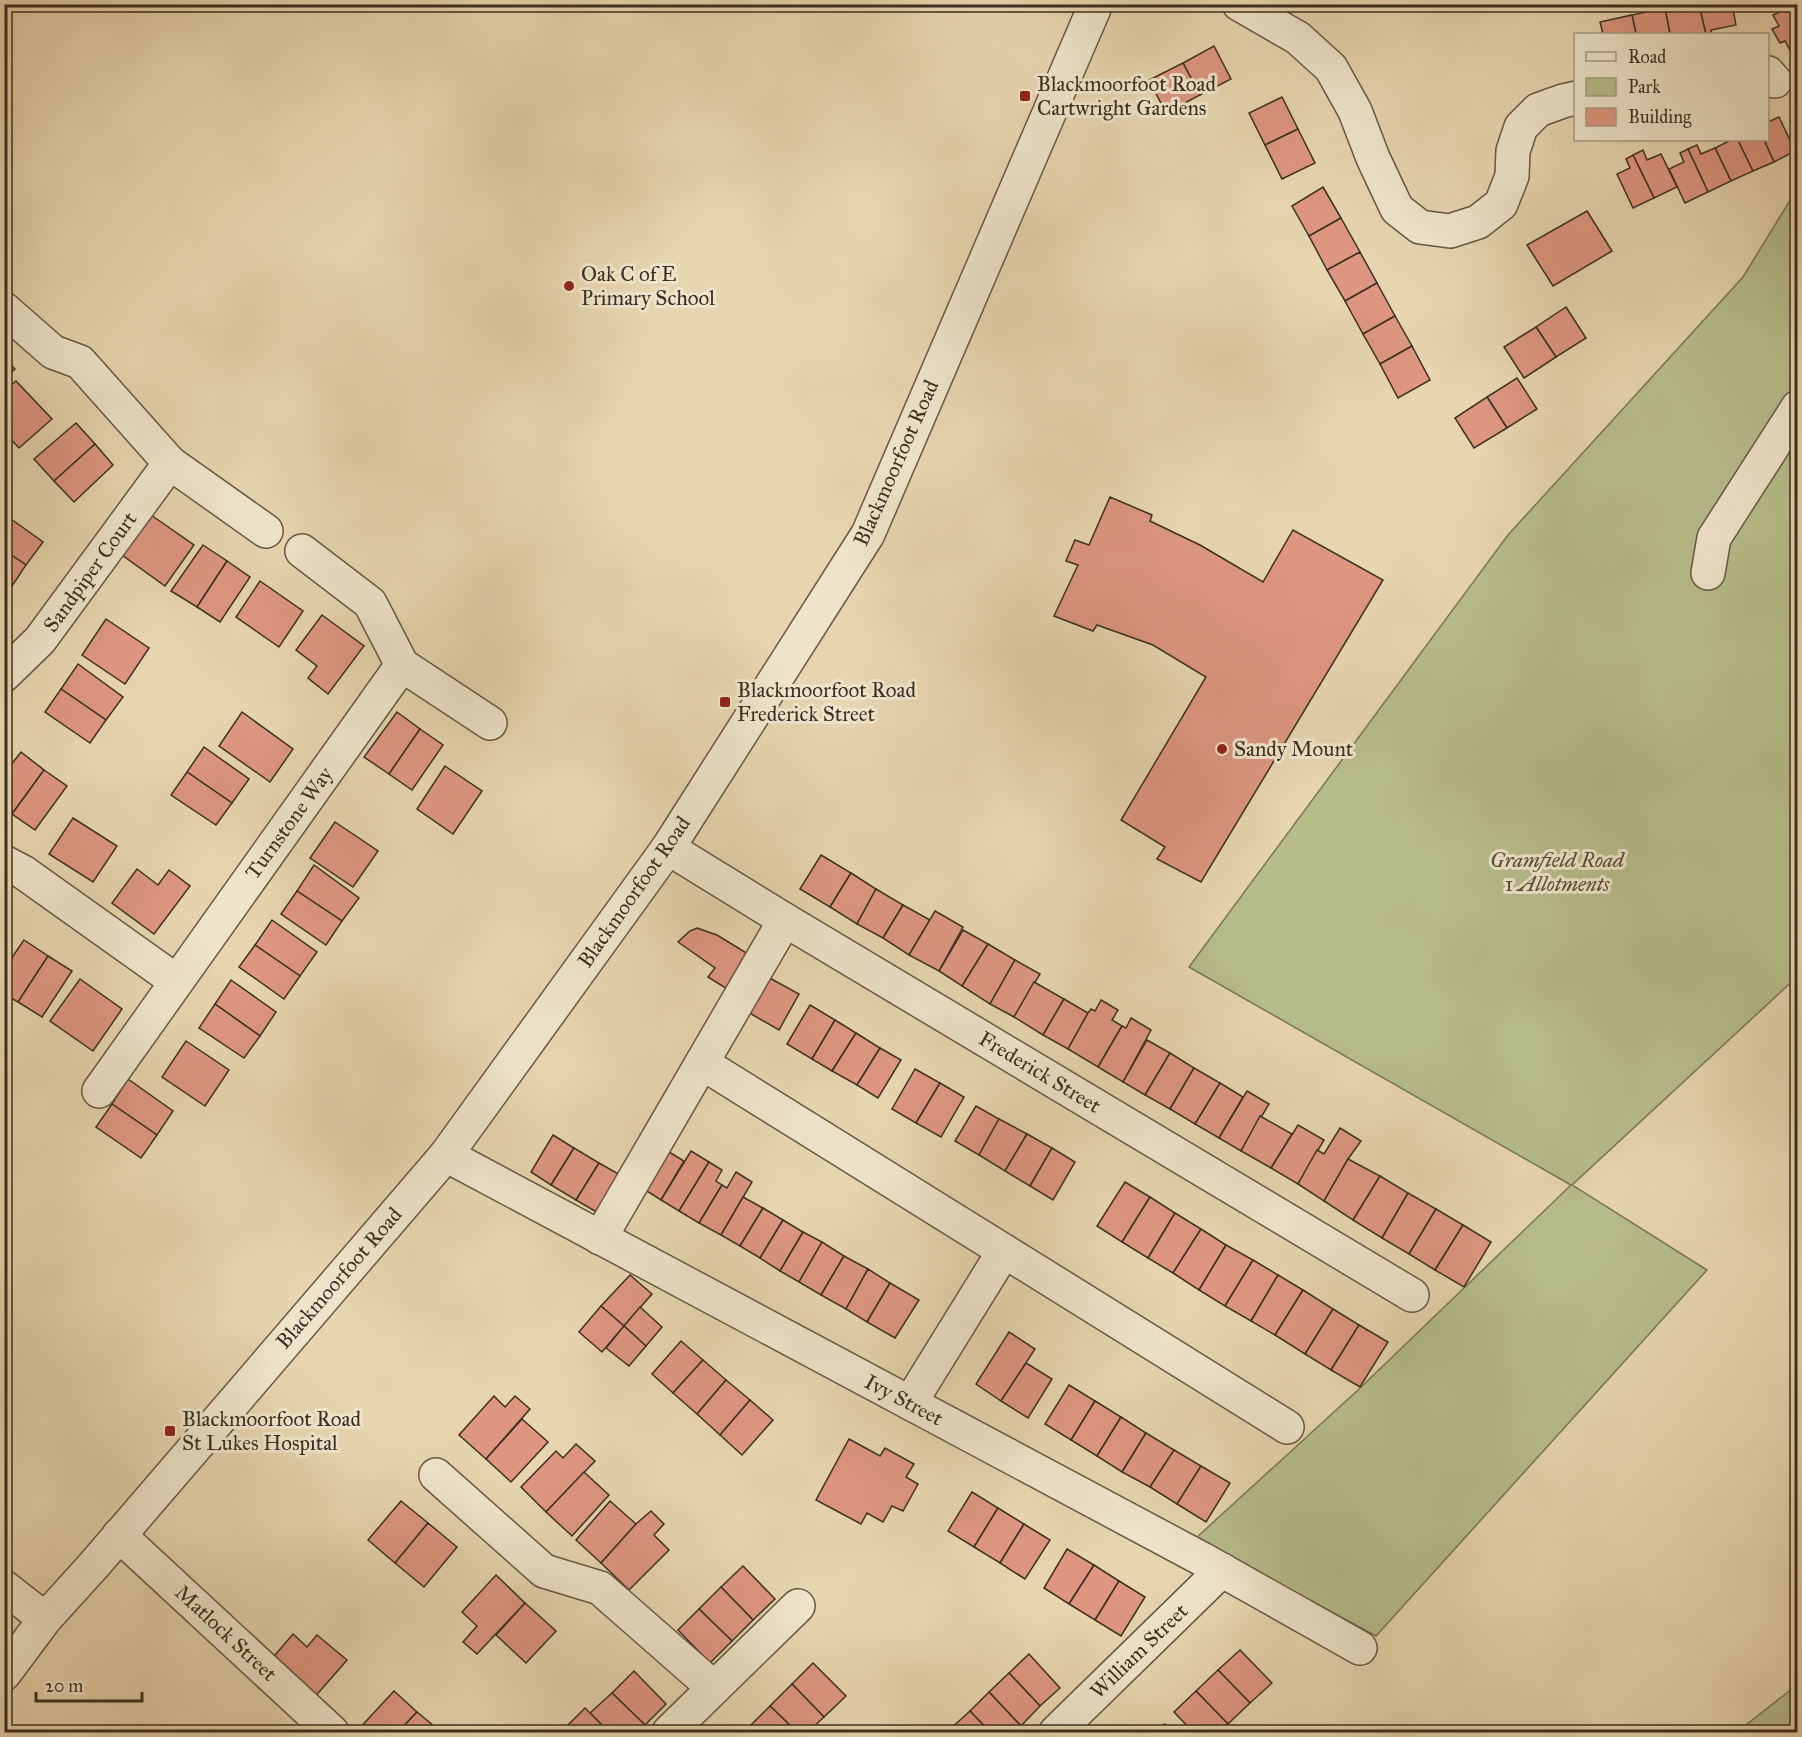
<svg xmlns="http://www.w3.org/2000/svg" width="1802" height="1737" font-family="'IM FELL Great Primer',serif">
  <rect width="100%" height="100%" fill="#e7d5af"/>
  <filter id="stains"><feTurbulence type="fractalNoise" baseFrequency=".00333" numOctaves="4"/><feColorMatrix values="0 0 0 0 .2 0 0 0 0 .09 0 0 0 0 .02 0 0 0 .5 -.17"/></filter>
  <radialGradient id="worn" r=".72"><stop offset=".6" stop-color="#630" stop-opacity="0"/><stop offset="1" stop-color="#630" stop-opacity=".3"/></radialGradient>
  <g fill="#b6bd8b" stroke="#787656" stroke-width="1.5">
    <polygon points="1797,189 1797,977 1572,1185 1707,1270 1376,1636 1196,1538 1358,1390 1571,1185 1189,967 1508,535 1743,277"/>
    <polygon points="1797,1685 1797,1732 1737,1732"/>
  </g>
  <g fill="#de9681" stroke="#3b2f20" stroke-width="1.5">
    <polygon points="1664,4 1699,4 1706,34 1670,34"/>
    <polygon points="1699,4 1732,4 1736,25 1711,30 1712,34 1706,34"/>
    <polygon points="1796,4 1798,4 1798,51 1792,54 1785,41 1780,43 1772,29 1779,26 1773,15"/>
    <polygon points="1665,8 1670,34 1636,34 1632,15"/>
    <polygon points="1632,15 1636,34 1603,34 1600,22"/>
    <polygon points="1214,46 1231,79 1200,95 1183,63"/>
    <polygon points="1798,51 1798,80 1797,80 1790,65 1796,63 1792,54"/>
    <polygon points="1183,63 1200,95 1166,113 1149,80"/>
    <polygon points="1282,97 1298,129 1265,145 1249,113"/>
    <polygon points="1779,117 1795,151 1774,162 1764,140 1768,140 1768,122"/>
    <polygon points="1298,129 1315,163 1282,179 1265,145"/>
    <polygon points="1728,140 1738,140 1753,171 1731,181 1715,148 1729,141"/>
    <polygon points="1738,140 1764,140 1774,162 1753,171"/>
    <polygon points="1697,145 1701,154 1715,148 1731,181 1708,192 1688,149"/>
    <polygon points="1688,149 1708,192 1685,203 1669,169 1684,162 1680,153"/>
    <polygon points="1643,150 1647,160 1661,154 1677,187 1654,198 1633,155"/>
    <polygon points="1633,155 1654,198 1633,208 1617,174 1630,168 1626,159"/>
    <polygon points="1323,187 1341,218 1309,236 1292,206"/>
    <polygon points="1587,211 1612,251 1553,286 1527,245"/>
    <polygon points="1341,218 1360,252 1327,270 1309,236"/>
    <polygon points="1360,252 1377,283 1345,301 1327,270"/>
    <polygon points="1377,283 1395,316 1363,334 1345,301"/>
    <polygon points="1566,307 1586,338 1556,357 1536,327"/>
    <polygon points="1395,316 1412,346 1380,364 1363,334"/>
    <polygon points="1536,327 1556,357 1524,378 1504,347"/>
    <polygon points="1412,346 1430,380 1398,398 1380,364"/>
    <polygon points="4,358 15,369 4,379"/>
    <polygon points="1517,378 1537,409 1507,428 1487,397"/>
    <polygon points="16,381 52,419 19,448 4,432 4,391"/>
    <polygon points="1487,397 1507,428 1474,448 1455,418"/>
    <polygon points="76,423 95,444 54,481 34,459"/>
    <polygon points="95,444 113,465 74,502 54,481"/>
    <polygon points="1110,497 1152,515 1150,521 1200,545 1263,582 1293,530 1383,580 1201,882 1157,859 1165,847 1121,820 1206,677 1153,645 1097,625 1093,631 1054,616 1078,565 1066,561 1075,540 1089,545"/>
    <polygon points="4,514 43,542 26,565 4,550"/>
    <polygon points="151,515 194,545 165,586 122,555"/>
    <polygon points="203,545 227,561 197,607 171,591"/>
    <polygon points="4,550 26,565 10,589 4,585"/>
    <polygon points="227,561 250,577 220,622 197,607"/>
    <polygon points="260,581 303,611 279,647 236,617"/>
    <polygon points="322,615 364,646 328,694 308,678 317,666 296,650"/>
    <polygon points="106,619 149,648 125,684 82,655"/>
    <polygon points="78,664 123,697 106,720 61,689"/>
    <polygon points="61,689 106,720 90,743 45,712"/>
    <polygon points="242,712 293,749 270,782 219,746"/>
    <polygon points="397,712 420,729 389,774 364,757"/>
    <polygon points="420,729 443,745 412,790 389,774"/>
    <polygon points="204,747 249,779 232,803 187,772"/>
    <polygon points="21,752 44,770 12,814 4,809 4,774"/>
    <polygon points="445,766 482,791 453,834 417,809"/>
    <polygon points="44,770 67,786 35,830 12,814"/>
    <polygon points="187,772 232,803 216,825 171,795"/>
    <polygon points="73,818 117,846 93,882 49,854"/>
    <polygon points="335,822 378,851 353,887 310,858"/>
    <polygon points="821,855 851,873 830,907 800,889"/>
    <polygon points="314,865 359,898 342,921 297,891"/>
    <polygon points="137,869 158,885 169,870 190,886 154,934 112,903"/>
    <polygon points="851,873 876,889 857,924 830,907"/>
    <polygon points="876,889 903,905 883,938 857,924"/>
    <polygon points="297,891 342,921 326,945 281,914"/>
    <polygon points="903,905 930,920 909,955 883,938"/>
    <polygon points="935,911 963,927 939,971 909,955"/>
    <polygon points="272,920 317,952 300,976 255,945"/>
    <polygon points="697,928 717,935 753,957 732,992 708,977 715,968 678,942 690,931"/>
    <polygon points="963,930 988,944 962,986 939,971"/>
    <polygon points="24,940 48,956 18,1002 4,994 4,969"/>
    <polygon points="988,944 1015,960 990,1004 962,986"/>
    <polygon points="255,945 300,976 284,999 239,967"/>
    <polygon points="48,956 72,971 42,1017 18,1002"/>
    <polygon points="1015,960 1040,974 1014,1017 990,1004"/>
    <polygon points="766,976 799,994 779,1030 746,1011"/>
    <polygon points="80,979 122,1009 93,1051 50,1021"/>
    <polygon points="231,980 276,1012 260,1036 215,1004"/>
    <polygon points="1034,982 1064,999 1043,1035 1014,1017"/>
    <polygon points="1064,999 1088,1013 1068,1049 1043,1035"/>
    <polygon points="1101,1000 1118,1010 1112,1020 1122,1026 1098,1067 1068,1049 1088,1013 1091,1009 1095,1011"/>
    <polygon points="215,1004 260,1036 244,1058 199,1028"/>
    <polygon points="810,1005 835,1020 812,1059 787,1044"/>
    <polygon points="1131,1018 1151,1030 1123,1082 1098,1067 1122,1026 1126,1028"/>
    <polygon points="835,1020 856,1033 832,1071 812,1059"/>
    <polygon points="856,1033 880,1048 857,1085 832,1071"/>
    <polygon points="1147,1040 1170,1053 1145,1095 1123,1082"/>
    <polygon points="186,1041 229,1070 205,1106 162,1077"/>
    <polygon points="880,1048 901,1060 878,1098 857,1085"/>
    <polygon points="1170,1053 1194,1068 1170,1109 1145,1095"/>
    <polygon points="1194,1068 1220,1083 1195,1124 1170,1109"/>
    <polygon points="915,1069 940,1083 916,1123 892,1109"/>
    <polygon points="128,1079 173,1111 157,1135 112,1104"/>
    <polygon points="940,1083 964,1097 941,1137 916,1123"/>
    <polygon points="1220,1083 1243,1097 1219,1138 1195,1124"/>
    <polygon points="1247,1091 1269,1104 1241,1151 1219,1138"/>
    <polygon points="112,1104 157,1135 141,1158 96,1127"/>
    <polygon points="976,1106 999,1119 979,1155 955,1141"/>
    <polygon points="1260,1116 1292,1134 1271,1168 1241,1151"/>
    <polygon points="999,1119 1027,1134 1005,1171 979,1155"/>
    <polygon points="1298,1125 1324,1140 1298,1184 1271,1168"/>
    <polygon points="1340,1128 1361,1141 1348,1159 1324,1201 1298,1184 1317,1150 1324,1154"/>
    <polygon points="1027,1134 1052,1148 1030,1186 1005,1171"/>
    <polygon points="553,1135 574,1148 551,1185 531,1172"/>
    <polygon points="574,1148 599,1163 576,1200 551,1185"/>
    <polygon points="1052,1148 1075,1162 1053,1200 1030,1186"/>
    <polygon points="664,1149 684,1161 661,1200 642,1188"/>
    <polygon points="691,1151 709,1162 679,1211 661,1200"/>
    <polygon points="1348,1159 1380,1176 1353,1220 1324,1201"/>
    <polygon points="709,1162 722,1170 716,1181 722,1185 699,1223 679,1211"/>
    <polygon points="599,1163 622,1176 600,1214 576,1200"/>
    <polygon points="736,1172 752,1182 721,1235 699,1223 722,1185 727,1188"/>
    <polygon points="1380,1176 1408,1193 1382,1238 1353,1220"/>
    <polygon points="1125,1182 1150,1197 1122,1242 1097,1226"/>
    <polygon points="1408,1193 1436,1209 1409,1254 1382,1238"/>
    <polygon points="743,1197 763,1208 740,1246 721,1235"/>
    <polygon points="1150,1197 1175,1213 1148,1258 1122,1242"/>
    <polygon points="763,1208 783,1220 760,1258 740,1246"/>
    <polygon points="1436,1209 1463,1225 1435,1270 1409,1254"/>
    <polygon points="1175,1213 1201,1229 1173,1273 1148,1258"/>
    <polygon points="783,1220 803,1232 780,1271 760,1258"/>
    <polygon points="1463,1225 1491,1242 1464,1287 1435,1270"/>
    <polygon points="1201,1229 1226,1245 1199,1290 1173,1273"/>
    <polygon points="803,1232 822,1242 799,1282 780,1271"/>
    <polygon points="822,1242 844,1256 821,1295 799,1282"/>
    <polygon points="1226,1245 1253,1260 1225,1306 1199,1290"/>
    <polygon points="844,1256 868,1269 846,1309 821,1295"/>
    <polygon points="1253,1260 1278,1275 1251,1321 1225,1306"/>
    <polygon points="868,1269 890,1283 867,1322 846,1309"/>
    <polygon points="630,1275 652,1294 624,1326 601,1306"/>
    <polygon points="1278,1275 1303,1290 1275,1335 1251,1321"/>
    <polygon points="890,1283 919,1300 895,1338 867,1322"/>
    <polygon points="1303,1290 1333,1309 1305,1354 1275,1335"/>
    <polygon points="601,1306 624,1326 602,1352 579,1332"/>
    <polygon points="640,1307 662,1327 646,1346 624,1326"/>
    <polygon points="1333,1309 1359,1325 1331,1370 1305,1354"/>
    <polygon points="1359,1325 1388,1342 1360,1387 1331,1370"/>
    <polygon points="624,1326 646,1346 629,1366 606,1348"/>
    <polygon points="1009,1332 1035,1349 1001,1401 976,1384"/>
    <polygon points="681,1341 703,1360 673,1393 652,1374"/>
    <polygon points="703,1360 726,1380 697,1414 673,1393"/>
    <polygon points="1026,1363 1052,1379 1028,1418 1001,1401"/>
    <polygon points="726,1380 750,1400 720,1435 697,1414"/>
    <polygon points="1069,1385 1095,1401 1071,1440 1045,1424"/>
    <polygon points="494,1396 505,1407 515,1396 530,1409 486,1459 459,1435"/>
    <polygon points="750,1400 773,1420 742,1455 720,1435"/>
    <polygon points="1095,1401 1121,1417 1097,1456 1071,1440"/>
    <polygon points="1121,1417 1146,1433 1122,1472 1097,1456"/>
    <polygon points="522,1419 548,1442 511,1482 486,1459"/>
    <polygon points="1146,1433 1174,1450 1150,1487 1122,1472"/>
    <polygon points="849,1439 880,1456 885,1448 914,1464 906,1477 918,1484 903,1511 892,1506 883,1522 867,1513 861,1524 816,1500"/>
    <polygon points="576,1444 595,1461 546,1512 521,1487 556,1451 563,1458"/>
    <polygon points="1174,1450 1201,1466 1177,1504 1150,1487"/>
    <polygon points="1201,1466 1230,1483 1206,1522 1177,1504"/>
    <polygon points="584,1472 609,1495 572,1536 546,1512"/>
    <polygon points="972,1492 998,1508 974,1547 948,1531"/>
    <polygon points="401,1501 428,1523 395,1563 368,1540"/>
    <polygon points="610,1501 636,1524 601,1563 576,1540"/>
    <polygon points="998,1508 1024,1524 1000,1563 974,1547"/>
    <polygon points="651,1511 664,1524 654,1535 669,1550 629,1590 601,1563 636,1524"/>
    <polygon points="428,1523 457,1547 424,1587 395,1563"/>
    <polygon points="1024,1524 1050,1540 1025,1579 1000,1563"/>
    <polygon points="1067,1549 1094,1565 1069,1604 1044,1588"/>
    <polygon points="1094,1565 1119,1581 1095,1620 1069,1604"/>
    <polygon points="743,1566 775,1599 753,1620 721,1587"/>
    <polygon points="496,1575 525,1603 477,1654 463,1642 477,1626 462,1612"/>
    <polygon points="1119,1581 1145,1597 1121,1636 1095,1620"/>
    <polygon points="721,1587 753,1620 732,1641 699,1609"/>
    <polygon points="525,1603 556,1631 526,1663 496,1635"/>
    <polygon points="699,1609 732,1641 710,1663 678,1630"/>
    <polygon points="293,1634 307,1647 317,1635 347,1660 313,1699 270,1661"/>
    <polygon points="1240,1650 1272,1683 1250,1703 1218,1670"/>
    <polygon points="1029,1654 1060,1688 1040,1706 1009,1673"/>
    <polygon points="813,1663 846,1696 824,1717 792,1684"/>
    <polygon points="1218,1670 1250,1703 1228,1724 1196,1691"/>
    <polygon points="634,1671 666,1704 645,1725 612,1693"/>
    <polygon points="1009,1673 1040,1706 1021,1726 989,1692"/>
    <polygon points="792,1684 824,1717 808,1732 797,1732 770,1706"/>
    <polygon points="394,1691 417,1712 398,1732 356,1732"/>
    <polygon points="1196,1691 1228,1724 1219,1732 1193,1732 1174,1712"/>
    <polygon points="989,1692 1021,1726 1013,1732 990,1732 970,1711"/>
    <polygon points="612,1693 645,1725 637,1732 609,1732 590,1713"/>
    <polygon points="770,1706 797,1732 759,1732 751,1725"/>
    <polygon points="585,1708 604,1727 599,1732 561,1732"/>
    <polygon points="970,1711 990,1732 947,1732"/>
    <polygon points="417,1712 440,1731 439,1732 398,1732"/>
    <polygon points="1165,1724 1173,1732 1155,1732"/>
  </g>
  <g fill="none" stroke-linecap="round" stroke-linejoin="round">
    <g stroke="#665844" stroke-width="36">
      <g id="minor">
        <polyline points="1239,4 1298,38 1331,68 1355,111 1373,158 1397,209 1420,227 1450,231 1478,222 1501,204 1512,176 1513,151 1521,127 1538,110 1563,101 1576,98"/>
        <polyline points="1768,73 1775,81"/>
        <polyline points="4,309 53,352 80,362 170,463 266,531"/>
        <polyline points="302,551 370,603 402,665 490,723"/>
        <polyline points="1708,573 1714,538 1798,407"/>
        <polyline points="4,675 40,640 170,463"/>
        <polyline points="668,848 785,920 1412,1295"/>
        <polyline points="4,862 23,872 176,981"/>
        <polyline points="702,1063 1287,1427"/>
        <polyline points="99,1091 402,665"/>
        <polyline points="446,1155 1202,1559 1360,1648"/>
        <polyline points="600,1238 785,920"/>
        <polyline points="910,1403 1004,1251"/>
        <polyline points="436,1475 544,1571 600,1588 714,1688"/>
        <polyline points="119,1535 332,1732"/>
        <polyline points="4,1587 45,1619"/>
        <polyline points="4,1674 45,1619 94,1565 446,1155 668,848 868,534 1096,4"/>
        <polyline points="669,1732 798,1606"/>
        <polyline points="1056,1732 1222,1570"/>
      </g>
    </g>
    <use href="#minor" stroke="#efe4cb" stroke-width="33"/>
  </g>
  <g fill="#8f2418" stroke="#efe4cb" stroke-width="2">
    <rect x="1019" y="90" width="12" height="12" rx="3"/>
    <circle cx="569" cy="286" r="6"/>
    <rect x="719" y="696" width="12" height="12" rx="3"/>
    <circle cx="1222" cy="749" r="6"/>
    <rect x="164" y="1425" width="12" height="12" rx="3"/>
  </g>
  <g text-anchor="middle" stroke-width="6" stroke-linejoin="round" paint-order="stroke">
    <g font-size="21" fill="#3b2f20" stroke="#efe4cb" text-anchor="start">
      <text x="1037" y="91">Blackmoorfoot Road<tspan x="1037" dy="24">Cartwright Gardens</tspan></text>
      <text x="581" y="281">Oak C of E<tspan x="581" dy="24">Primary School</tspan></text>
      <text x="737" y="697">Blackmoorfoot Road<tspan x="737" dy="24">Frederick Street</tspan></text>
      <text x="1234" y="756">Sandy Mount</text>
      <text x="182" y="1426">Blackmoorfoot Road<tspan x="182" dy="24">St Lukes Hospital</tspan></text>
    </g>
    <g font-size="21" fill="#3b2f20" stroke="#efe4cb">
      <text transform="translate(896 463) rotate(-66)" y="7">Blackmoorfoot Road</text>
      <text transform="translate(90 572) rotate(-54)" y="7">Sandpiper Court</text>
      <text transform="translate(289 823) rotate(-54)" y="7">Turnstone Way</text>
      <text transform="translate(634 892) rotate(-55)" y="7">Blackmoorfoot Road</text>
      <text transform="translate(1040 1072) rotate(31)" y="7">Frederick Street</text>
      <text transform="translate(339 1278) rotate(-49)" y="7">Blackmoorfoot Road</text>
      <text transform="translate(904 1400) rotate(28)" y="7">Ivy Street</text>
      <text transform="translate(226 1633) rotate(43)" y="7">Matlock Street</text>
      <text transform="translate(1139 1651) rotate(-44)" y="7">William Street</text>
    </g>
    <g font-size="21" font-style="italic" fill="#544b35" stroke="#efe4cb">
      <text x="1557" y="867">Gramfield Road<tspan x="1557" dy="24">1 Allotments</tspan></text>
    </g>
  </g>
  <rect width="1802" height="1737" fill="none" stroke="#e7d5af" stroke-width="24"/>
  <rect x="6" y="6" width="1790" height="1725" fill="none" stroke="#3b2f20" stroke-width="3"/>
  <rect x="12" y="12" width="1778" height="1713" fill="none" stroke="#3b2f20" stroke-width="1.5"/>
  <rect x="1574" y="33" width="195" height="108" fill="#efe4cb" stroke="#a79c87" stroke-width="1.5"/>
  <rect x="1586" y="52" width="30" height="9" fill="#efe4cb" stroke="#a79c87" stroke-width="1.5"/>
  <text x="1628" y="63" font-size="18" fill="#3b2f20">Road</text>
  <rect x="1586" y="78" width="30" height="18" fill="#b6bd8b" stroke="#a79c87" stroke-width="1.5"/>
  <text x="1628" y="93" font-size="18" fill="#3b2f20">Park</text>
  <rect x="1586" y="108" width="30" height="18" fill="#de9681" stroke="#a79c87" stroke-width="1.5"/>
  <text x="1628" y="123" font-size="18" fill="#3b2f20">Building</text>
  <path d="M36 1692v9h106v-9" fill="none" stroke="#3b2f20" stroke-width="3"/>
  <text x="45" y="1692" font-size="18" fill="#3b2f20" stroke="#efe4cb" stroke-width="4.5" paint-order="stroke">20 m</text>
  <rect width="100%" height="100%" filter="url(#stains)"/>
  <rect width="100%" height="100%" fill="url(#worn)"/>
</svg>
